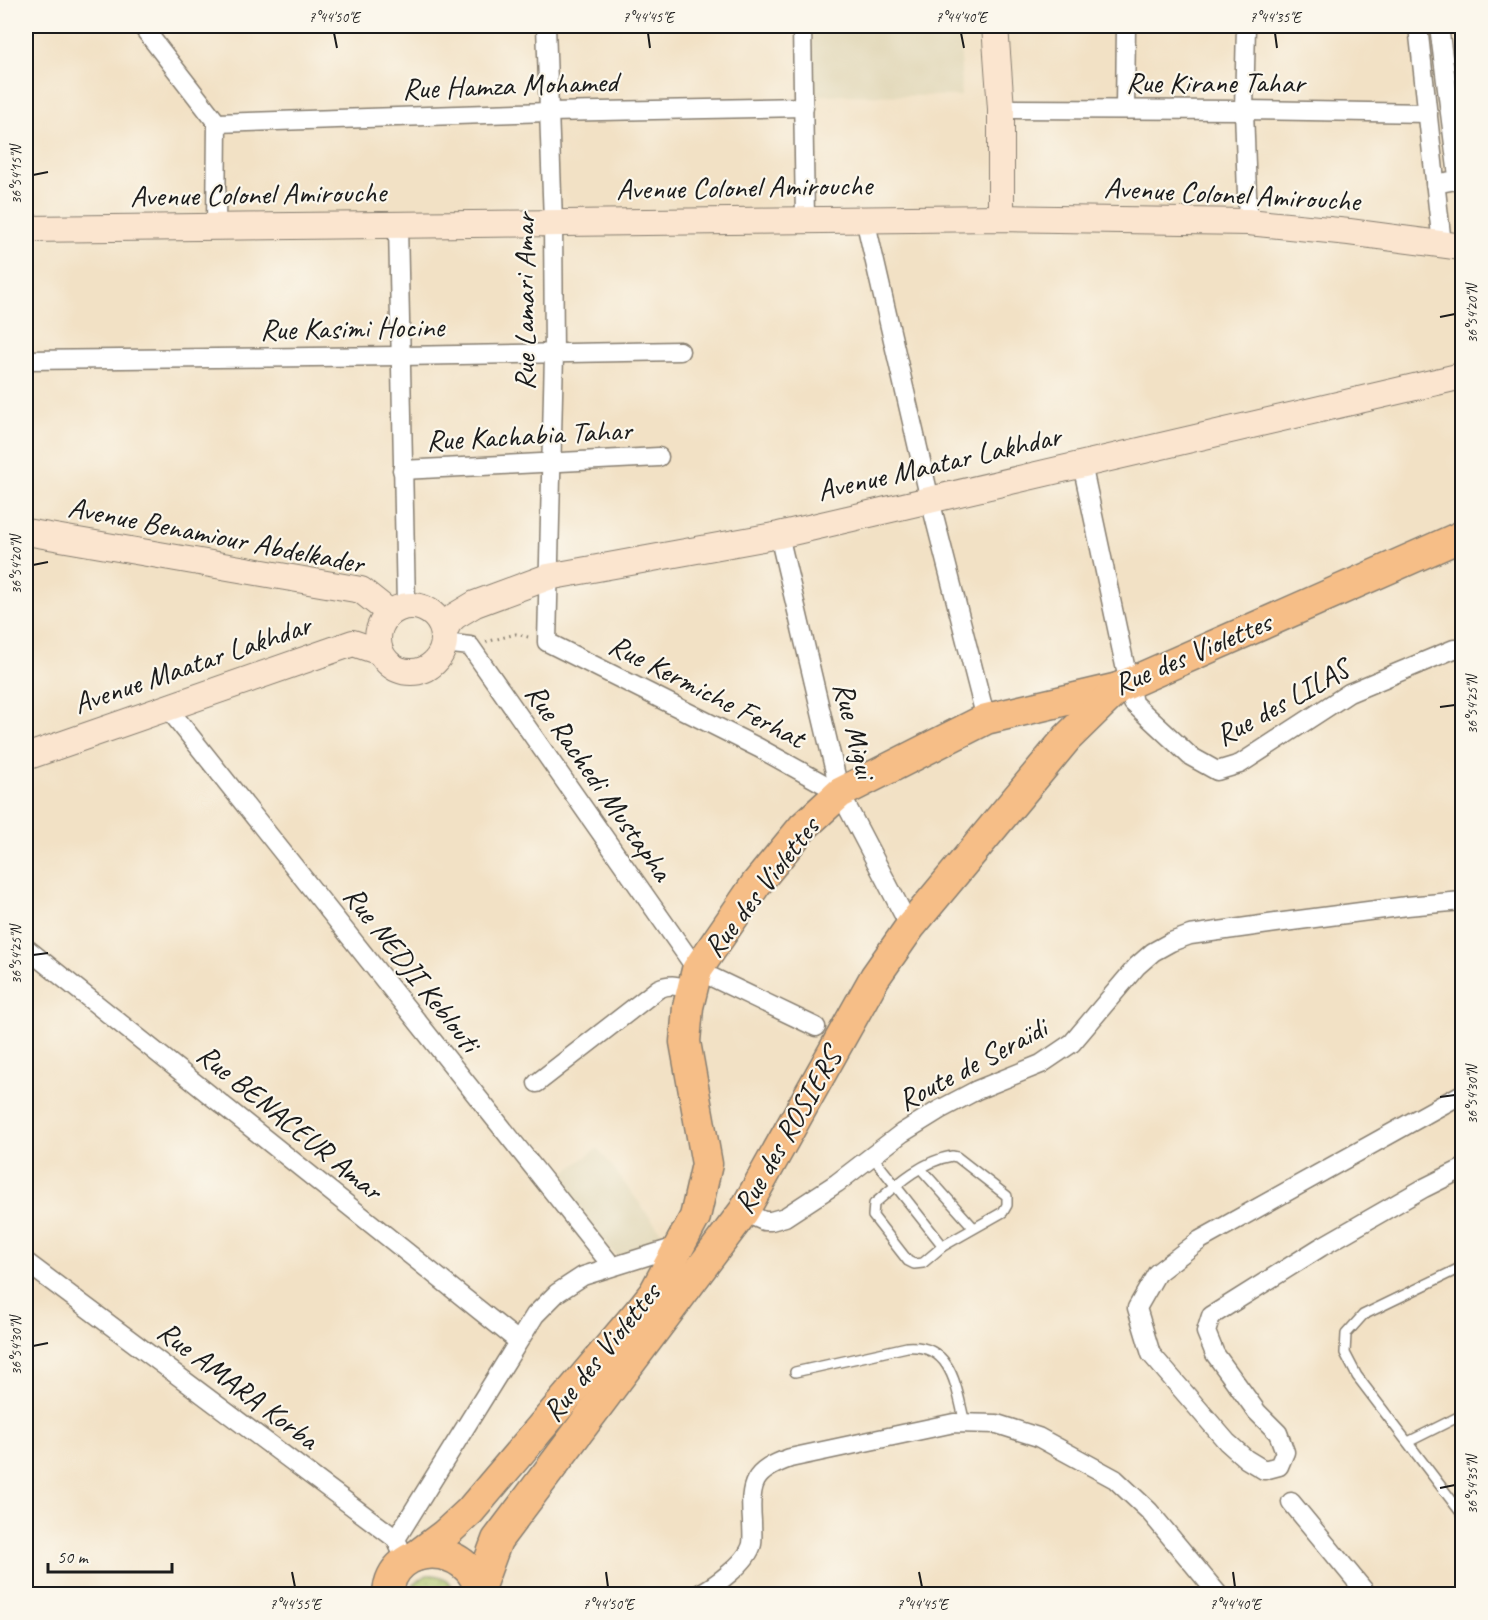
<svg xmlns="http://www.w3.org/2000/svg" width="1488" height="1620" font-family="Caveat,sans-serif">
  <defs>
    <pattern id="grass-dots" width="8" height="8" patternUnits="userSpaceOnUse" patternTransform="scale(1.5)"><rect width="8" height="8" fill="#aec56a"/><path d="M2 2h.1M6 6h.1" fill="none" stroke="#95a95b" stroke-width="1.8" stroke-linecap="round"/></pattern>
  </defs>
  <rect width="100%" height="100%" fill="#fbf7ec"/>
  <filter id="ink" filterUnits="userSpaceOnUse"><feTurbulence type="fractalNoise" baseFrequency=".0167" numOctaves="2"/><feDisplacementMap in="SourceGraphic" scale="12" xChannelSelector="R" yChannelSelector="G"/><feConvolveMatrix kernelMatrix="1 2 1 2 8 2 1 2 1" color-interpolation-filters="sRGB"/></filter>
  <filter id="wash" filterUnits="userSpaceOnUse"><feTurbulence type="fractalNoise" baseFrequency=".008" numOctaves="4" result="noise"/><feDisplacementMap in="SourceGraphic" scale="24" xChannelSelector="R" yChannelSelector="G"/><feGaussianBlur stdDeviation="1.35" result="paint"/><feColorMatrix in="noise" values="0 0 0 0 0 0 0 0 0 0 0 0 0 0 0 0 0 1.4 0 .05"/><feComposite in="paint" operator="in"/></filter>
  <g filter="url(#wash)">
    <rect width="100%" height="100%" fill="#f2e1c5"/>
    <g fill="#e1d7b7">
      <polygon points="812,26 967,26 961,46 961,96 814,95"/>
      <polygon points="598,1148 666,1239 617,1257 557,1178"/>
      <polygon points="928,1584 950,1594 896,1594"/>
    </g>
    <path fill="url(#grass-dots)" stroke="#657043" stroke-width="1.5" d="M427 1575C441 1574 451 1580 455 1594H410L414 1584Z"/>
    <polygon fill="#aec56a" stroke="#657043" stroke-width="1.5" points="911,26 967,26 968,28 911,32"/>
  </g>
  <g filter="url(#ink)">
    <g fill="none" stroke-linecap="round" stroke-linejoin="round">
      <g stroke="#877e70" stroke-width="12">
        <g id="lane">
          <polyline points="872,1156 943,1246"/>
          <path d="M952 1156 957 1157 1007 1196V1205L1003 1212 943 1246 923 1263 914 1264 908 1261 873 1216 874 1204C896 1185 922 1161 952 1156Z"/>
          <polyline points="921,1169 973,1227"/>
          <polyline points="1462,1267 1363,1315 1346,1334 1345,1353 1357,1376 1462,1514"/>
          <path d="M795 1372 907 1347C953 1344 956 1388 965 1423"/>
          <polyline points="1408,1442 1462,1415"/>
        </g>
      </g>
      <g stroke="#877e70" stroke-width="21">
        <g id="street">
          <polyline points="142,26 217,123 216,228"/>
          <polyline points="546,26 553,222 554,354 547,642 759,748 840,793"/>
          <polyline points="802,26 805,219"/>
          <polyline points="1246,26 1244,110 1248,222"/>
          <polyline points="1418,26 1442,244"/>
          <polyline points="1001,109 1244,110 1428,113"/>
          <polyline points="1125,109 1126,26"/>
          <polyline points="217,123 549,112 804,107"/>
          <polyline points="1435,184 1456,180 1458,176 1439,26"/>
          <polyline points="865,219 930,500 986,719"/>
          <polyline points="398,225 406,605"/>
          <polyline points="26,360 400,356 680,351"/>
          <polyline points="1082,464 1133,703 1190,756 1217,771 1240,764 1349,693 1454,649 1462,649"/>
          <polyline points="402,470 659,457"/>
          <polyline points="779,535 840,793 910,927"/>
          <polyline points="444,643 470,646 697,970 816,1027"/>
          <polyline points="167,707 612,1266"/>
          <polyline points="26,948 518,1341"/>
          <path d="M537 1083 658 989C671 983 679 986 692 990"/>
          <polyline points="1462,1094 1200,1240 1157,1273 1137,1308 1151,1354 1227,1442 1246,1459 1264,1470 1279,1466 1285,1452 1278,1433 1257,1412 1215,1354 1206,1332 1211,1316 1321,1247 1424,1188 1462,1169"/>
          <polyline points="744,1211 750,1215 764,1221 771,1221 785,1217 837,1183 902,1133 939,1110 977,1090 1041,1064 1072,1043 1137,966 1153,952 1171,942 1190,935 1276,923 1407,906 1462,901"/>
          <polyline points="26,1262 396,1539 406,1562"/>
          <polyline points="1291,1502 1367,1594"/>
          <polyline points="396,1539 535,1315 557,1293 583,1276 679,1246"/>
          <path d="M699 1594C715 1586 748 1562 752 1544 753 1537 752 1528 752 1521 749 1483 753 1471 790 1458L954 1423 997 1424 1038 1437 1115 1479 1149 1511 1218 1594"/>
        </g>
      </g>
      <g stroke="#877e70" stroke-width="28">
        <g id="secondary">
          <polyline points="995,26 1001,109 1001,218"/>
          <polyline points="26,229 1001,218 1248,222 1349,232 1462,247"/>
          <polyline points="26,532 361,590 390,613"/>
          <circle cx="411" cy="639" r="33"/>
          <polyline points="444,633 448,623 455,616 475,604 548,577 779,535 1462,376"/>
          <polyline points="26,757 353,643 380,652"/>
        </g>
      </g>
      <g stroke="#877e70" stroke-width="33">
        <g id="primary">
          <polyline points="416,1556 444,1535 470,1511 643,1307 654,1293 695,1217 707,1164 685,1042 688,1007 697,970 756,884 803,827 840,793 986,719 1118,688 1462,536"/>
          <polyline points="479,1589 497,1540 744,1211 875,977 910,927 1067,738 1118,688"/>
          <path d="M388 1594C391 1540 472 1540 480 1594"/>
        </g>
      </g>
      <polyline stroke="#877e70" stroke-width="3" stroke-dasharray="1.5 4.5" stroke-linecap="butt" points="486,642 516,634 532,638"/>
      <use href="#lane" stroke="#fff" stroke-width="9"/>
      <use href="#street" stroke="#fff" stroke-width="18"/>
      <use href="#secondary" stroke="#fbe5cf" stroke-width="26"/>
      <use href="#primary" stroke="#f6be87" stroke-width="30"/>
    </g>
  </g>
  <path fill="none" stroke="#1c1c1c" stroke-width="2" d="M334 33 337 48M648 33 650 48M961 33 964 48M1275 33 1277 48M33 175 48 172M1440 317 1455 314M33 565 48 562M1440 707 1455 705M33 955 48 953M1440 1097 1455 1095M33 1346 48 1343M1440 1488 1455 1485M292 1572 295 1587M606 1572 608 1587M919 1572 922 1587M1233 1572 1235 1587"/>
  <g text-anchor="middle" stroke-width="4.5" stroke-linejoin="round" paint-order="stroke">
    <g font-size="30" fill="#1c1c1c" stroke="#fbf7ec">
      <text x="1215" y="92">Rue Kirane Tahar</text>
      <text transform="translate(510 85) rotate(-2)" y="10">Rue Hamza Mohamed</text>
      <text transform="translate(744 187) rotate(-1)" y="10">Avenue Colonel Amirouche</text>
      <text transform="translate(258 194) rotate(-1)" y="10">Avenue Colonel Amirouche</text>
      <text transform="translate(1232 194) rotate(3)" y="10">Avenue Colonel Amirouche</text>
      <text transform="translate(524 302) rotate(-90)" y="10">Rue Lamari Amar</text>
      <text transform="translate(352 328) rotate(-1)" y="10">Rue Kasimi Hocine</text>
      <text transform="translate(529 435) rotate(-3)" y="10">Rue Kachabia Tahar</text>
      <text transform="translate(939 463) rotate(-13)" y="10">Avenue Maatar Lakhdar</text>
      <text transform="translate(216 535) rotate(11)" y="10">Avenue Benamiour Abdelkader</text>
      <text transform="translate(1192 653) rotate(-23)" y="10">Rue des Violettes</text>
      <text transform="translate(192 664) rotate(-19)" y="10">Avenue Maatar Lakhdar</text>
      <text transform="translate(707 691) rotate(27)" y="10">Rue Kermiche Ferhat</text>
      <text transform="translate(1282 702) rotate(-29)" y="10">Rue des LILAS</text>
      <text transform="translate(855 730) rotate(76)" y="10">Rue Migui</text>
      <text transform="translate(599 782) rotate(55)" y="10">Rue Rachedi Mustapha</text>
      <text transform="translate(761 887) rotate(-52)" y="10">Rue des Violettes</text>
      <text transform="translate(412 969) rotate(52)" y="10">Rue NEDJI Keblouti</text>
      <text transform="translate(972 1064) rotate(-28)" y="10">Route de Seraïdi</text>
      <text transform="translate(290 1122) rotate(39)" y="10">Rue BENACEUR Amar</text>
      <text transform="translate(787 1131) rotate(-60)" y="10">Rue des ROSIERS</text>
      <text transform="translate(601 1352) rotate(-51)" y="10">Rue des Violettes</text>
      <text transform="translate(238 1385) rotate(37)" y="10">Rue AMARA Korba</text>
    </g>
  </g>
  <rect width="1488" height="1620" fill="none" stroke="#fbf7ec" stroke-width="66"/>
  <path d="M48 1563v9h124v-9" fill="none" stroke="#1c1c1c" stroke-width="3"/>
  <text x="57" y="1563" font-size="18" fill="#1c1c1c" stroke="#fbf7ec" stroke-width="4.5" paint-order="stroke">50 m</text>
  <rect x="33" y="33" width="1422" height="1554" fill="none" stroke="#1c1c1c" stroke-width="2"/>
  <g font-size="15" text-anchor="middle" fill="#1c1c1c">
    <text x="334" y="22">7°44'50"E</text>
    <text x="648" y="22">7°44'45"E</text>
    <text x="961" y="22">7°44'40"E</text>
    <text x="1275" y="22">7°44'35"E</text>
    <text transform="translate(16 175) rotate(-90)" y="5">36°54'15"N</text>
    <text transform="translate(1472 314) rotate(-90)" y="5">36°54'20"N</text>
    <text transform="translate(16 565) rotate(-90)" y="5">36°54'20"N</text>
    <text transform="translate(1472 705) rotate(-90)" y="5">36°54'25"N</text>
    <text transform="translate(16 955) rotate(-90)" y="5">36°54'25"N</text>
    <text transform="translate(1472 1095) rotate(-90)" y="5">36°54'30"N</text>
    <text transform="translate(16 1346) rotate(-90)" y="5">36°54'30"N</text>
    <text transform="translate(1472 1485) rotate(-90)" y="5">36°54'35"N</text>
    <text x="295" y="1609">7°44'55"E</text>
    <text x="608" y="1609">7°44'50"E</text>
    <text x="922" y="1609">7°44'45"E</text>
    <text x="1235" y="1609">7°44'40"E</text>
  </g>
</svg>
